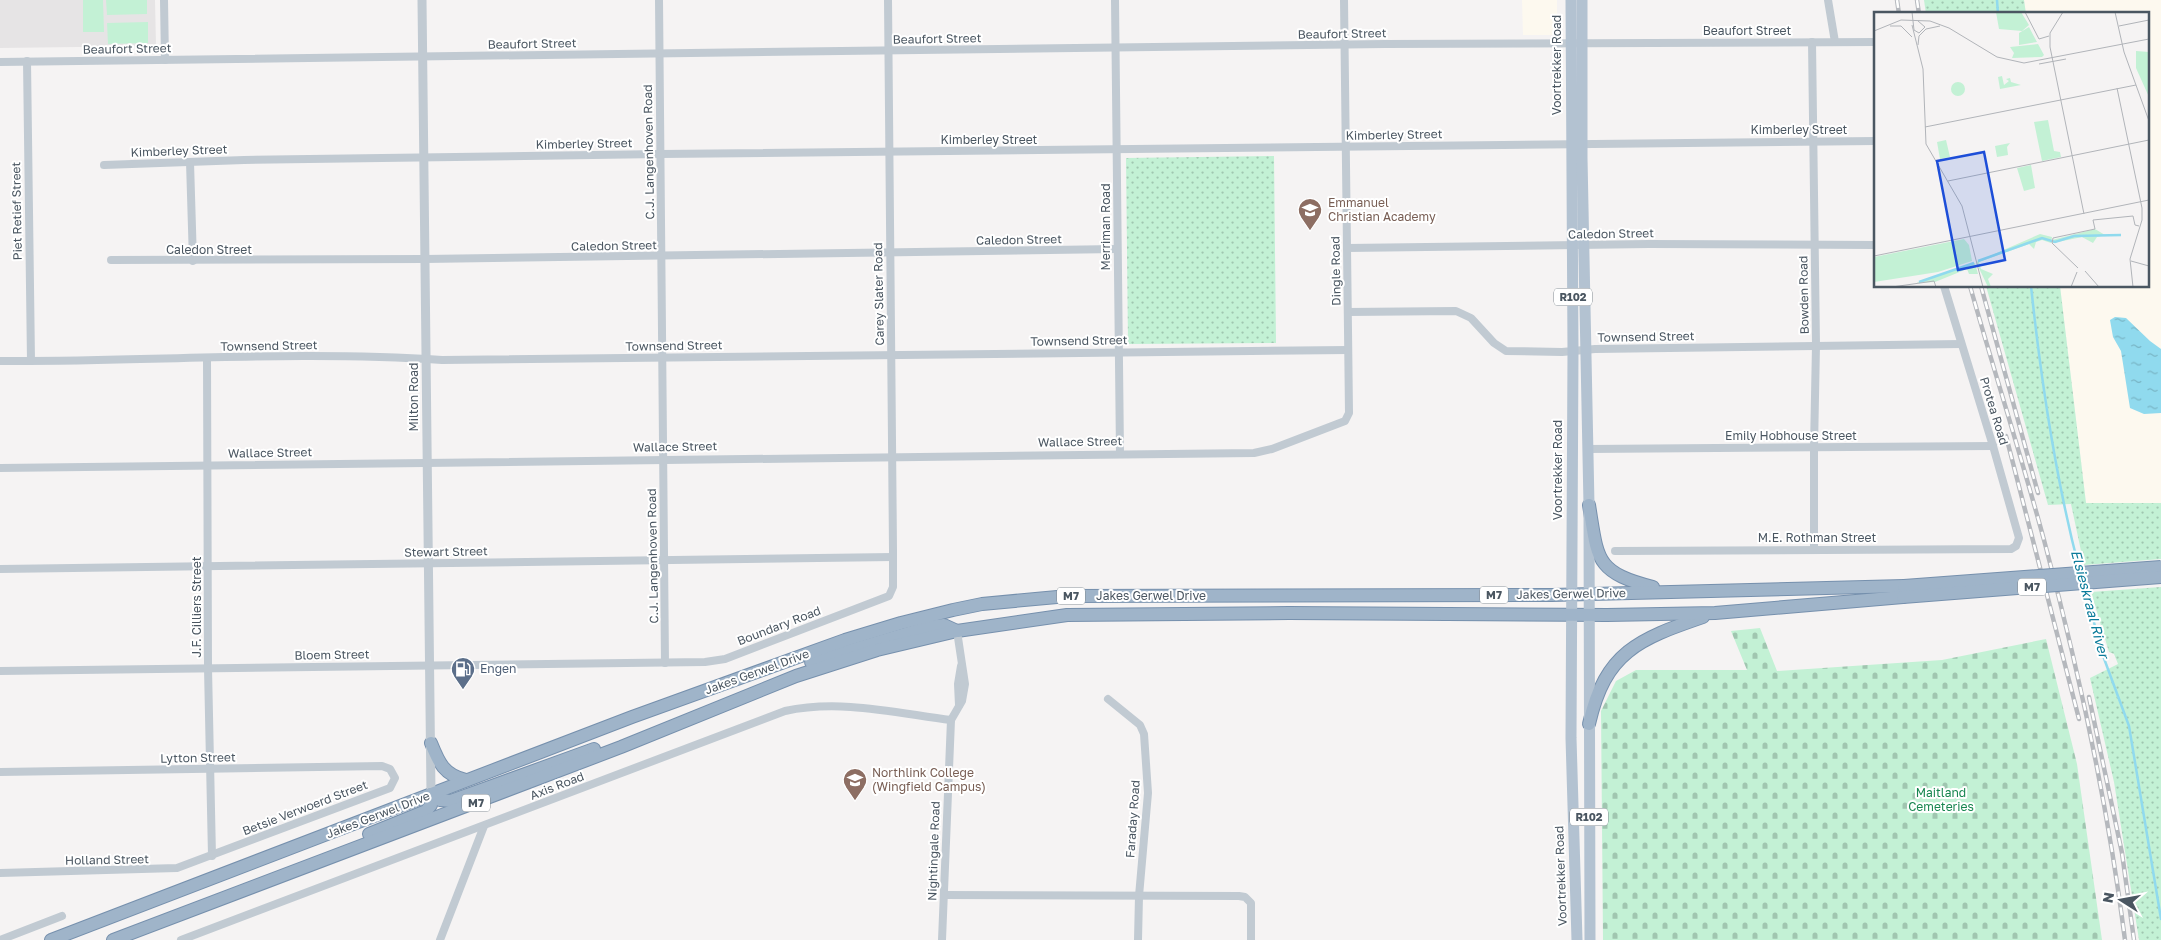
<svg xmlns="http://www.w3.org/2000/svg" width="2161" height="940" font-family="'Golos Text',sans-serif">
  <defs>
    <pattern id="green-dots" width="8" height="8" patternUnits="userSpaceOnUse" patternTransform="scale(1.25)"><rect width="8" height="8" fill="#c3f1d5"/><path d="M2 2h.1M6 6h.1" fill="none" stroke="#a0c6b0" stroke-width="1.8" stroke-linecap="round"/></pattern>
    <pattern id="cemetery-stones" width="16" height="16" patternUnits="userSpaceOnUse" patternTransform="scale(1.25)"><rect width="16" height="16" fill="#c3f1d5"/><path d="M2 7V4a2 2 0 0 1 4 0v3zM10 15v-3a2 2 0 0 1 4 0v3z" fill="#a0c6b0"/></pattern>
    <pattern id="water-ripples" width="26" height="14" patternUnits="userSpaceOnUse" patternTransform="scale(1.25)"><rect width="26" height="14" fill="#90daee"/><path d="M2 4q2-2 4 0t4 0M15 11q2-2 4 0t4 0" fill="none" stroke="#78b4c4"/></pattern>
  </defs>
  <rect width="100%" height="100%" fill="#f5f3f3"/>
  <g fill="#fdf9ef">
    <polygon points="1522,0 1557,0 1557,35 1523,35"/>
    <polygon points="2024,0 2161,0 2161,503 2086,503 2060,286 2147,286 2147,14 2026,14"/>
  </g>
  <polygon fill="#e6e4e5" points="0,0 155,0 156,46 0,48"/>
  <g fill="url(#green-dots)">
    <polygon points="1924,0 2024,0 2026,14 1926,14"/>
    <polygon points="1274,156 1276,343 1128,344 1126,158"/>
    <polygon points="1986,286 2060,286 2086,503 2161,503 2161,559 2084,565 2071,504 2048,505"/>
    <polygon points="2161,587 2161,940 2139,940 2114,782 2090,678 2118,664 2114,654 2109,652 2091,592"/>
  </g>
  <polygon fill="url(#cemetery-stones)" points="1760,628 1777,671 1942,660 2046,639 2077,764 2102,940 1603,940 1601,711 1616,681 1636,670 1747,670 1731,631"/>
  <g fill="#c3f1d5">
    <polygon points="83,0 103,0 104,32 83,32"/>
    <polygon points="106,0 147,0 147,14 107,15"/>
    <polygon points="148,22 148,43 108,44 107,23"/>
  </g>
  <polygon fill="url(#water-ripples)" points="2115,317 2126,318 2150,341 2161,349 2161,413 2144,414 2130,408 2121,351 2113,337 2110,320"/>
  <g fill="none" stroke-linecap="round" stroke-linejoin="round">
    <g stroke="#90daee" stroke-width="2.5">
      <polyline points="1997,0 1998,14"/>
      <path d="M2031 286C2041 381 2055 476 2079 568"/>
      <polyline points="2085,588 2102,653 2129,726 2161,919"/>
    </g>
    <g stroke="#7690ad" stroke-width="14">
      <g id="trunk">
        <path d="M1589 505C1598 560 1595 572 1653 587"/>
        <polyline points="811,662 929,627 944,625 957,631"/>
        <path d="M1589 724C1605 652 1639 639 1703 617"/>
        <path d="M431 743C439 763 444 775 466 780"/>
        <polyline points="431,794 440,800 451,801 594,749"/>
        <polyline points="369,834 426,811 431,805 431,794"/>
        <polyline points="51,940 632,717 845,640 901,623 953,610 982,604 1068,596 1552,595 1904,586"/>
        <polyline points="113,940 621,747 796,676 877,650 957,631 1067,615 1289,613 1607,615 1715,613 1903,597"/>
      </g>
    </g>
    <g stroke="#c1cad2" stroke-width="8">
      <polyline points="164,0 165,60"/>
      <polyline points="659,0 665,663"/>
      <polyline points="1115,0 1120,453"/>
      <polyline points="1828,0 1835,42"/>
      <polyline points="1812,42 1816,345 1814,448 1814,548"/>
      <polyline points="27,61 31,361"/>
      <polyline points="0,62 1385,44 1875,42"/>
      <polyline points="190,162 193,261"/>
      <polyline points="104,165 244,160 661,154 1875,141"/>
      <polyline points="1347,248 1649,244 1875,245"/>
      <polyline points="111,260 425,259 1117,249"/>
      <polyline points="1348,312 1456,311 1471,318 1494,343 1506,351 1562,352 1595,349 1961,344"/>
      <polyline points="207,358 208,668 212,856"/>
      <path d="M0 361C147 362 295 350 442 360L1348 350"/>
      <polyline points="1588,449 1993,446"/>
      <polyline points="0,468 1254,453 1272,449 1345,421 1349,413 1344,0"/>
      <polyline points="1615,551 2011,549 2016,546 2019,538 1993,446 1944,286"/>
      <polyline points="0,569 893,557"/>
      <polyline points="0,671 705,662 725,659 889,596 893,587 893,550 888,0"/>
      <polyline points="1108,699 1140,725 1144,734 1148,793 1139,896 1138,940"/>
      <polyline points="959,705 958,684 961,666"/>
      <polyline points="0,772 382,766 390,769 395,778 390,788 177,868 0,873"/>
      <polyline points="944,895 1239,896 1245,897 1251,903 1251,940"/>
      <polyline points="0,940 62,916"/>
      <path d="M181 940 785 711C840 699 896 713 951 720"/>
      <polyline points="440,940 484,826"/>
      <polyline points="942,940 951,720 962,701 965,684 957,631"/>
    </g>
    <polyline stroke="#c1cad2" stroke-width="9" points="422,0 431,794"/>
    <g stroke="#b3c2d1" stroke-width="11">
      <polyline points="1571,0 1573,351 1571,738 1577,940"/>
      <polyline points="1582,0 1582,158 1589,505 1590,940"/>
    </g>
    <use href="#trunk" stroke="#9fb4c9" stroke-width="12"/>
    <g stroke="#b5b8bd" stroke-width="4.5">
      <g id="rail">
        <polyline points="1897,0 1899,14"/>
        <polyline points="1917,0 1919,14"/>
        <path d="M1970 286C1994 371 2021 455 2044 540 2079 671 2108 806 2125 940"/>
        <polyline points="1981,286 2038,493"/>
        <polyline points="2006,436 2079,719"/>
        <polyline points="2089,697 2122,853 2134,940"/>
      </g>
    </g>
    <use href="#rail" stroke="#fff" stroke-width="2.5" stroke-dasharray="8" stroke-linecap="butt"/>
    <g stroke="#7690ad" stroke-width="14" stroke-linecap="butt">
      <g id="trunk-bridge">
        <polyline points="1904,586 2161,567"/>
        <polyline points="1903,597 2161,577"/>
      </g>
    </g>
    <use href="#trunk-bridge" stroke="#9fb4c9" stroke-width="12"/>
  </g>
  <defs>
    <g id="school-pin" transform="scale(1.25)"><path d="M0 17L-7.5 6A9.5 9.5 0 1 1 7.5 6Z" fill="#8d6e63" stroke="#fff"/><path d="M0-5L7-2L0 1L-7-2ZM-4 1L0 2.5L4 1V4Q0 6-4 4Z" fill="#fff"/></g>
    <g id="fuel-pin" transform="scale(1.25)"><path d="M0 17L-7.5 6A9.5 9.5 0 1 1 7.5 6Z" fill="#5c6f8a" stroke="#fff"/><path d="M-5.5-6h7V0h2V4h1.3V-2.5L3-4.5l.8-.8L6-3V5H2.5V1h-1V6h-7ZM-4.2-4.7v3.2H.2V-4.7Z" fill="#fff"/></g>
    <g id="university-pin" transform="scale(1.25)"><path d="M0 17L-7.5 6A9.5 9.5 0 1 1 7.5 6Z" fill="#8d6e63" stroke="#fff"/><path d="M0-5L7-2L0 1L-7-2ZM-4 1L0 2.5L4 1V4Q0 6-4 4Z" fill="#fff"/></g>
  </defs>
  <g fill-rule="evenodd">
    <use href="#school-pin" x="1310" y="210"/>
    <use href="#fuel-pin" x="463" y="669"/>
    <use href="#university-pin" x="855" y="780"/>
  </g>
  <g text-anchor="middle" stroke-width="4" stroke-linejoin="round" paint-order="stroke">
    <g fill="#fff" stroke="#808990" stroke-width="1">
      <rect x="1554" y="288.5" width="38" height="17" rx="4"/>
      <rect x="2018" y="578.5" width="28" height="17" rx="4"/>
      <rect x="1480" y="586.5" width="28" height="17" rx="4"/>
      <rect x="1057" y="587.5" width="28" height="17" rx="4"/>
      <rect x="462" y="794.5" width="28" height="17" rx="4"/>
      <rect x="1570" y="808.5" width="38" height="17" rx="4"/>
    </g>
    <g font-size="11" font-weight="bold" fill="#4a5661">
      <text x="1573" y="301">R102</text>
      <text x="2032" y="591">M7</text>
      <text x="1494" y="599">M7</text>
      <text x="1071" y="600">M7</text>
      <text x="476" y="807">M7</text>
      <text x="1589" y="821">R102</text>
    </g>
    <g font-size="12" fill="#4a5661" stroke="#fff">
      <text x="1747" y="35">Beaufort Street</text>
      <text transform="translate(1342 34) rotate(-1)" y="4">Beaufort Street</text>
      <text transform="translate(937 39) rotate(-1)" y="4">Beaufort Street</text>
      <text transform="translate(532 44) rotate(-1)" y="4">Beaufort Street</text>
      <text transform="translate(127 49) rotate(-1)" y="4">Beaufort Street</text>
      <text transform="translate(1557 65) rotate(-90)" y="4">Voortrekker Road</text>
      <text x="1799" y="134">Kimberley Street</text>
      <text transform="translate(1394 135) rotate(-1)" y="4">Kimberley Street</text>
      <text x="989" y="144">Kimberley Street</text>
      <text transform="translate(584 144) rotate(-1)" y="4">Kimberley Street</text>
      <text transform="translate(179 151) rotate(-2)" y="4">Kimberley Street</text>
      <text transform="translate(649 152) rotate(-91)" y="4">C.J. Langenhoven Road</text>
      <text transform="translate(17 211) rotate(-91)" y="4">Piet Retief Street</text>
      <text transform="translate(1106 227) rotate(-90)" y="4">Merriman Road</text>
      <text transform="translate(1611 234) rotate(-1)" y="4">Caledon Street</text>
      <text transform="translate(1019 240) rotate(-1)" y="4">Caledon Street</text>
      <text transform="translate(614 246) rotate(-1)" y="4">Caledon Street</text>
      <text x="209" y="254">Caledon Street</text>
      <text transform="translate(1336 271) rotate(-91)" y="4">Dingle Road</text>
      <text transform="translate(879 294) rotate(-91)" y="4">Carey Slater Road</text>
      <text transform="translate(1804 295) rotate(-91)" y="4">Bowden Road</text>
      <text transform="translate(1646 337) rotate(-1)" y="4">Townsend Street</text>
      <text transform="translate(1079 341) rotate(-1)" y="4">Townsend Street</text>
      <text transform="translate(269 346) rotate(-1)" y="4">Townsend Street</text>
      <text transform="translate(674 346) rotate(-1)" y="4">Townsend Street</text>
      <text transform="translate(414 397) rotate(-90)" y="4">Milton Road</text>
      <text transform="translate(1994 411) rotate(73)" y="4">Protea Road</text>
      <text x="1791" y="440">Emily Hobhouse Street</text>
      <text transform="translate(1080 442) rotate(-1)" y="4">Wallace Street</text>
      <text transform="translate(675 447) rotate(-1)" y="4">Wallace Street</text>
      <text transform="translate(270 453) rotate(-1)" y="4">Wallace Street</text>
      <text transform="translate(1558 470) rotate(-90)" y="4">Voortrekker Road</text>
      <text x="1817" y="542">M.E. Rothman Street</text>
      <text transform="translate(446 552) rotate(-1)" y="4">Stewart Street</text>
      <text transform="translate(653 556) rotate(-91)" y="4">C.J. Langenhoven Road</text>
      <text transform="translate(1571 594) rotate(-1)" y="4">Jakes Gerwel Drive</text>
      <text x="1151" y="600">Jakes Gerwel Drive</text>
      <text transform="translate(197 607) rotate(-90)" y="4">J.F. Cilliers Street</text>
      <text transform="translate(779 626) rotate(-21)" y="4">Boundary Road</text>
      <text transform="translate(332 655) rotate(-1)" y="4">Bloem Street</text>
      <text transform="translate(757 672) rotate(-20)" y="4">Jakes Gerwel Drive</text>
      <text transform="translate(198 758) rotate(-1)" y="4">Lytton Street</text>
      <text transform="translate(557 786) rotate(-21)" y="4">Axis Road</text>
      <text transform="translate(305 808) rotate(-21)" y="4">Betsie Verwoerd Street</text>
      <text transform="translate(378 815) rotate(-21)" y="4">Jakes Gerwel Drive</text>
      <text transform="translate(1133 819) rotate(-86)" y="4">Faraday Road</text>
      <text transform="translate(934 851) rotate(-88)" y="4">Nightingale Road</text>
      <text transform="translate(107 860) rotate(-1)" y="4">Holland Street</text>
      <text transform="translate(1561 876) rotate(-92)" y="4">Voortrekker Road</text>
    </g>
    <g font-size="12" fill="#785e54" stroke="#fff" text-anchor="start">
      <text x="1328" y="207">Emmanuel<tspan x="1328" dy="14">Christian Academy</tspan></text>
      <text x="872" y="777">Northlink College<tspan x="872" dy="14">(Wingfield Campus)</tspan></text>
    </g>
    <g font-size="12" fill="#4e5e75" stroke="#fff" text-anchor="start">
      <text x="480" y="673">Engen</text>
    </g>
    <g font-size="12" fill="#17864f" stroke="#fff">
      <text x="1941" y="797">Maitland<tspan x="1941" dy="14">Cemeteries</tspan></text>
    </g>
    <g font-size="14" font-style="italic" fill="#0c7c9b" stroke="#fff">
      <text transform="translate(2090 604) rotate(75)" y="5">Elsieskraal River</text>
    </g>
  </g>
  <g transform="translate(1874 12)">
    <rect width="275" height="275" fill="#f5f3f3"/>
    <path d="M147 0 155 13 148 19 125 17 122 0ZM155 15 163 30 145 33V21ZM164 32 170 43 168 45 138 46 140 41 136 35ZM262 39 275 40V85L262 56ZM128 64 130 73 135 69 132 67 136 66 137 70 147 73 126 77 124 65ZM77 77a7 7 0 1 1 14 0a7 7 0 1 1-14 0ZM72 128 76 145 66 147 63 130ZM136 131 133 135 134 143 123 145 121 134ZM221 217 231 223 223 225 219 231 208 225 179 231 178 228ZM166 222 178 225 177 231 168 228 162 230 160 237 155 232 105 250 107 257 119 262 114 267 117 275H114L102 250ZM101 251 104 262H95L93 257 61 270 42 271Z" fill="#c3f1d5"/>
    <path d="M90 227 95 233 98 249 64 260 0 270V245Z" fill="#c3f1d5"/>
    <path d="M174 108 180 139 186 140 187 145 168 149 160 110ZM157 153 161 176 150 179 143 156Z" fill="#c3f1d5"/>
    <path fill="none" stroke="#90daee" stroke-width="2.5" d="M104 249 168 226 181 230 200 224 247 223M45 270 100 251"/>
    <path fill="none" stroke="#b1b4b9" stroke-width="1" d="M38 0 40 18 45 21 51 15 44 9M151 0 165 27 175 24M189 0 176 21V35L210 202M241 0 250 40 275 109M38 13 49 57 52 132 88 194 109 275M16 14H27L38 25M245 14 275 8M0 19 27 8 56 9 75 16 123 45 150 51 275 27M44 33 45 24 52 17 66 14M165 52 192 47M243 76 268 196V208L256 247 259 275M51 115 262 73M74 169 275 128M0 244 275 188M257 249 275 254M204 256 178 231 179 226 221 217 219 208 259 204 261 213 265 214M211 259 225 275M18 275 60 269 62 275M197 275 203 260"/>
    <path fill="#1d4ed8" fill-opacity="0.15" stroke="#1d4ed8" stroke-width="2.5" d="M110 140 131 248 84 258 63 149Z"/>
    <rect width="275" height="275" fill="none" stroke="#4a5661" stroke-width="2.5"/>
  </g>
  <g transform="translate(2121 900) rotate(281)" stroke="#ffffff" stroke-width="4" paint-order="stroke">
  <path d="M0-4L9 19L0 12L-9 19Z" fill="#4a5661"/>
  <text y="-8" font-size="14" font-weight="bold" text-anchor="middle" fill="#4a5661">N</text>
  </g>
</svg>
